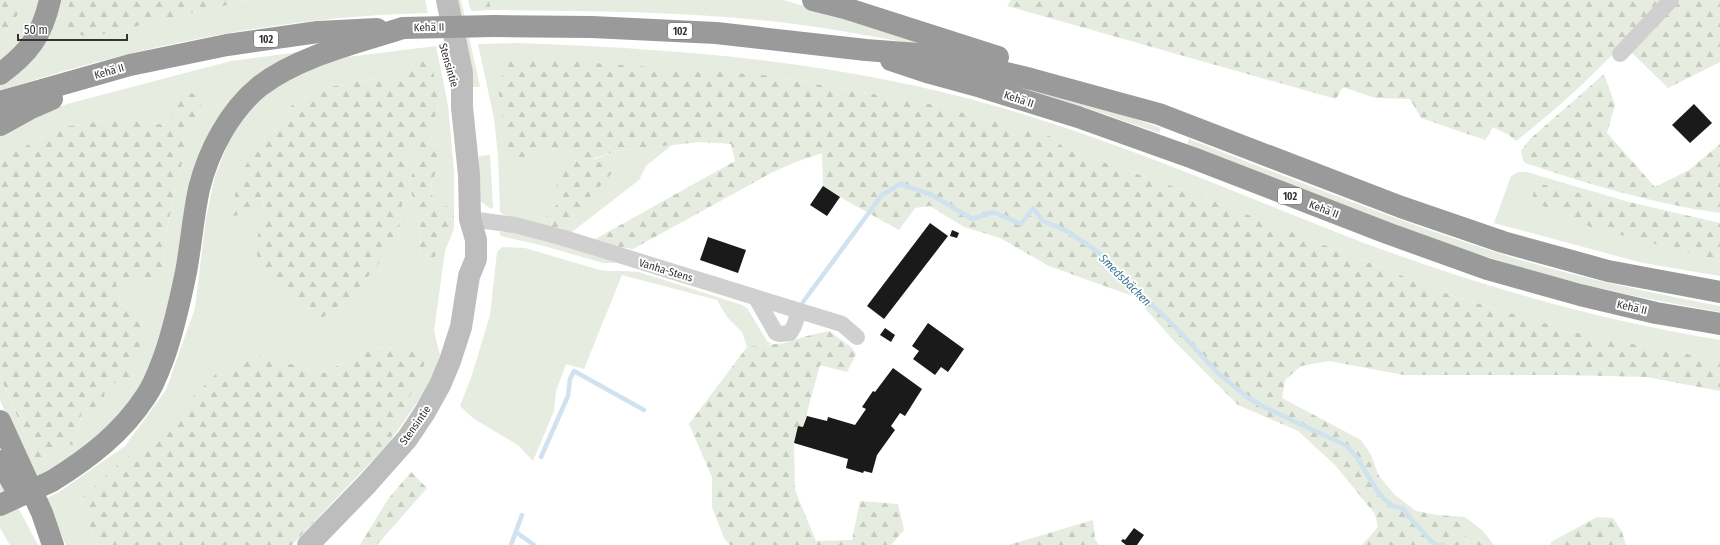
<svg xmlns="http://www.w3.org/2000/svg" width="1720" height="545" font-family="'Fira Sans Condensed',sans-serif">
  <defs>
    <pattern id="forest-firs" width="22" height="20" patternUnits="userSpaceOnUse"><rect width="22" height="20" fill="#e6ecdf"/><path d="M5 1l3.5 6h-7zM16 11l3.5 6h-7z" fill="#c6cbc0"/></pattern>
  </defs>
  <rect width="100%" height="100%" fill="#fff"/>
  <g fill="#e6ecdf">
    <polygon points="23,0 42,0 33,28 0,64 0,36 4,35 18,14"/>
    <path d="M57 0H69L68 9 91 37 249 0H425L428 13C285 16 136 46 0 91V83Z"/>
    <polygon points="453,0 461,0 480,87 473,87"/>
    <path d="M489 0H783L937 44 936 48C887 39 837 29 787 23 689 11 589 11 491 10Z"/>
    <path d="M517 43C553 44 588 46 624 48 754 56 880 72 1006 109 1128 145 1245 197 1364 243 1480 286 1598 320 1720 340V360L1589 336 1453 296 1206 198 1066 149 1050 136 931 104 764 75 527 152 568 148 576 163 561 200 541 222 614 171 593 160 616 151 672 145 646 166 639 180 568 235 504 215 500 212 498 155 494 119 478 44Z"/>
    <polygon points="436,46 448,105 454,171 454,206 436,207 430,188 445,147 429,144 439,99 415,60 406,76 357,81 321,89 291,106 290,121 262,138 253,196 264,200 256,246 291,294 321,319 354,294 398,239 410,138 417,162 409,183 421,230 419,260 432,263 444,232 454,229 445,251 434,331 440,355 433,380 388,444 429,352 375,347 323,373 262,356 159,431 121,462 80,500 97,545 66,545 45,499 59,492 125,446 166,390 195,308 206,218 215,176 230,139 246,114 274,88 312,66 347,57"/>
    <path d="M314 50 228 111 157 353C151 365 146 378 140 389 117 426 72 459 34 478L0 400V376L35 458 55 440 75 446 82 411 103 404 106 385 147 325 120 302 116 283 161 276 169 219 186 145 205 95 183 92 170 107 177 126 158 124 134 116 62 127 3 158 0 163V136L30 118 67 104 231 61Z"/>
    <polygon points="973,75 1115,112 1161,128 1159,133 1087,108"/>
    <path d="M1189 139C1297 181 1406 225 1517 259 1584 279 1652 293 1720 306V312C1663 302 1607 291 1551 276 1427 242 1307 190 1187 144Z"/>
    <polygon points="490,155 493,207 491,209 479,200 477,181 479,156"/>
    <polygon points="1518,172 1527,172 1547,178 1629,202 1612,201 1589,197 1572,190 1535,183 1532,201 1720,263 1720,276 1643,263 1494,223 1511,176"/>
    <path d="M499 232C532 229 586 253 619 263H603L544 246 505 237 501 236Z"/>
    <path d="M503 247 525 248 600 270C613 272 626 270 639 272L742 305 747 308 767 341 772 344 747 347 742 332 727 317 717 300 622 275 584 369 566 364 556 391 554 411 533 461 518 445 474 419 460 406 472 375 490 315 497 252 500 249Z"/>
    <polygon points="0,474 38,545 10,545 0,528"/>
    <polygon points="1465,517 1482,530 1494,545 1482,545 1481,539 1466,542"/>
  </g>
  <g fill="url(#forest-firs)">
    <polygon points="0,0 23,0 18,14 4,35 0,36"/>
    <polygon points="69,0 249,0 91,37 67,32"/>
    <polygon points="468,0 489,0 491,10 471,11"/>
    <path d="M1011 0H1664C1617 51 1571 99 1516 141L1509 135 1493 127 1485 140 1421 118 1410 99 1375 98 1343 87 1336 99 1007 6Z"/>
    <polygon points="1677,0 1720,0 1720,62 1668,88 1629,50"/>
    <polygon points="427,57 433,71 439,99 429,144 445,147 430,188 436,207 454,206 454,229 444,233 432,264 419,260 421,230 409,183 417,162 410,139 398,239 354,294 321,319 291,294 260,271 256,246 264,200 253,196 248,213 229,217 241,174 262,138 290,121 291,106 321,89 357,81 406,76 415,60"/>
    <polygon points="509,57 764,75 931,104 1050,136 1066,149 1206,198 1453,296 1589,336 1720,360 1720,391 1647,377 1567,375 1404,375 1329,361 1301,366 1285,380 1282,398 1361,440 1371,455 1379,476 1395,495 1416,511 1437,515 1465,517 1466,542 1481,539 1482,545 1362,545 1378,527 1375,514 1335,465 1298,431 1238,405 1175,342 1135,297 1049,266 1000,238 964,227 930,206 915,208 899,230 840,197 823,186 822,153 796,162 773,172 633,249 590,242 735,161 731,144 700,142 616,151 593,159 614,171 559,230 541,222 561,200 552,169 576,163 568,148 527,152 522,164 513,164 508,156 498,87"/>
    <path d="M1604 74 1615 105 1607 133 1655 187 1689 170 1720 144V213C1653 204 1589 184 1525 163L1523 160 1521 151 1530 139Z"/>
    <polygon points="183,92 205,95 186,145 169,219 161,276 116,283 120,302 147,325 130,379 106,385 103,404 82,411 75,446 55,440 50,456 35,458 0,376 0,163 3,158 62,127 134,116 158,124 177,126 169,108"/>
    <polygon points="1535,183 1572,190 1589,197 1612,201 1629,202 1720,223 1720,263 1686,252 1591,227 1532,201"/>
    <polygon points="829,331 851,347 856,354 847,372 820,365 803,427 798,426 794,443 795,490 816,541 852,540 860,501 898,504 904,530 891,545 730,545 724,538 712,507 712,477 689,424 747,347 785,343 807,336"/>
    <polygon points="375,347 430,352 388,444 292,545 97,545 80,500 121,462 159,431 221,369 262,356 323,373"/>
    <polygon points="411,472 427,488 377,545 360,545 388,499"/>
    <polygon points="1597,517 1613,518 1622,532 1626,545 1551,545 1551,542"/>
    <polygon points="1093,520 1095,539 1099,545 1008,545"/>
  </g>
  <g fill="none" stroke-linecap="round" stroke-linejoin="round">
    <g stroke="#cfe2ee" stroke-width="4.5">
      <polyline points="803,302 882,195 900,184 932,195 972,219 993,212 1021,224 1033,208 1043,221 1065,230 1097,251 1178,330 1217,372 1247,397 1264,407 1347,446 1358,459 1379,494 1392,506 1404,509 1409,517 1435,545 1444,545"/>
      <polyline points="541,457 568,396 570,379 574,371 644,410"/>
      <polyline points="516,532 534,545"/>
      <polyline points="511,545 522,515"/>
    </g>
  </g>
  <g fill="#1a1a1a">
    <polygon points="1694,104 1712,123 1690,143 1672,125"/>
    <polygon points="823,186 840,197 827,216 810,205"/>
    <polygon points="930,223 948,236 884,319 867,306"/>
    <polygon points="952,230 959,233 957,238 950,236"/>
    <polygon points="708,237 746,250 738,273 700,260"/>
    <polygon points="928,323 964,349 948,372 941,367 935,375 913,359 919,351 912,346"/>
    <polygon points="885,328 895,335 891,342 880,335"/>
    <polygon points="893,368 922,389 905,416 900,413 891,426 895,430 877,455 872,473 864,471 863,473 846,468 848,459 794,443 798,426 803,427 807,416 827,421 828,417 855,425 866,409 862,407 873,391 875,392"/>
    <polygon points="1134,528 1144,535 1137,545 1126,545 1121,541 1123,539 1125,540"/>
  </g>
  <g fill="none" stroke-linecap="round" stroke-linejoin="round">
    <g stroke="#d0d0d0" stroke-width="16">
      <polyline points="1620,54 1671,0"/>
      <polyline points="470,219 515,225 564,238 842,324 857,337"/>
      <polyline points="756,298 776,333 780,334 790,333 794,326 799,312"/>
    </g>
    <polyline stroke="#bdbdbd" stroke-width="22" points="308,545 367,484 407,439 425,412 440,385 450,361 461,327 469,276 476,259 476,240 470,219 469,175 462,107 462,73 447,0"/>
    <g stroke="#9a9a9a" stroke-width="22">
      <polyline points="813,0 845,8 998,57"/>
      <polyline points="494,26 592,27 716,33 866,50 931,55 1031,79 1159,114 1401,207 1503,242 1608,271 1720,292"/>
      <polyline points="891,60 930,73 981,87 1078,117 1193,158 1387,233 1487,269 1580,295 1656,313 1720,324"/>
      <path d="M0 74C29 53 42 35 50 0"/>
      <polyline points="0,102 130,65 227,45 318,32 377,29"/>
      <polyline points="0,125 29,109 52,99"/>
      <polyline points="0,421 42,513 53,545"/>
      <polyline points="0,461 19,494"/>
      <path d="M52 481C89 458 122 433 146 396 154 385 159 370 164 357 174 329 180 301 186 272 191 245 193 217 199 189 208 152 229 111 260 86 299 56 356 43 403 28"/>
    </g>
    <g stroke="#9a9a9a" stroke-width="22">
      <polyline points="403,28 494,26"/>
      <polyline points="0,505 52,481"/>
    </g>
  </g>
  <g text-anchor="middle" stroke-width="4" stroke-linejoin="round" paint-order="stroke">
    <g fill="#fff" stroke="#707070" stroke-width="1">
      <rect x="668" y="23" width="24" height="16" rx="3"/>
      <rect x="254" y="31" width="24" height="16" rx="3"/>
      <rect x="1278" y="188" width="24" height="16" rx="3"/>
    </g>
    <g font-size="10" font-weight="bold" fill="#333">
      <text x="680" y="35">102</text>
      <text x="266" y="43">102</text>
      <text x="1290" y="200">102</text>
    </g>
    <g font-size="11" fill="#333" stroke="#fff">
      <text transform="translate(429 27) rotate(-1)" y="4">Kehä II</text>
      <text transform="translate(449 65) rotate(74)" y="4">Stensintie</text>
      <text transform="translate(109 71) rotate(-16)" y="4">Kehä II</text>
      <text transform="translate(1019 99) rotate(18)" y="4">Kehä II</text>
      <text transform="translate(1324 209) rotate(21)" y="4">Kehä II</text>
      <text transform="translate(666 270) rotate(17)" y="4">Vanha-Stens</text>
      <text transform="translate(1632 307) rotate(13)" y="4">Kehä II</text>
      <text transform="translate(415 425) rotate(-55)" y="4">Stensintie</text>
    </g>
    <g font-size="12" font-style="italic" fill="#3f7597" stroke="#fff">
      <text transform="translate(1125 280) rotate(45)" y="4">Smedsbäcken</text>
    </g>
  </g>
  <path d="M18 34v6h109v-6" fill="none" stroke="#333333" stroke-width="2"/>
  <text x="24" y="34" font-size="12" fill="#333333" stroke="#ffffff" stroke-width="3" paint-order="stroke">50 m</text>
</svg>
